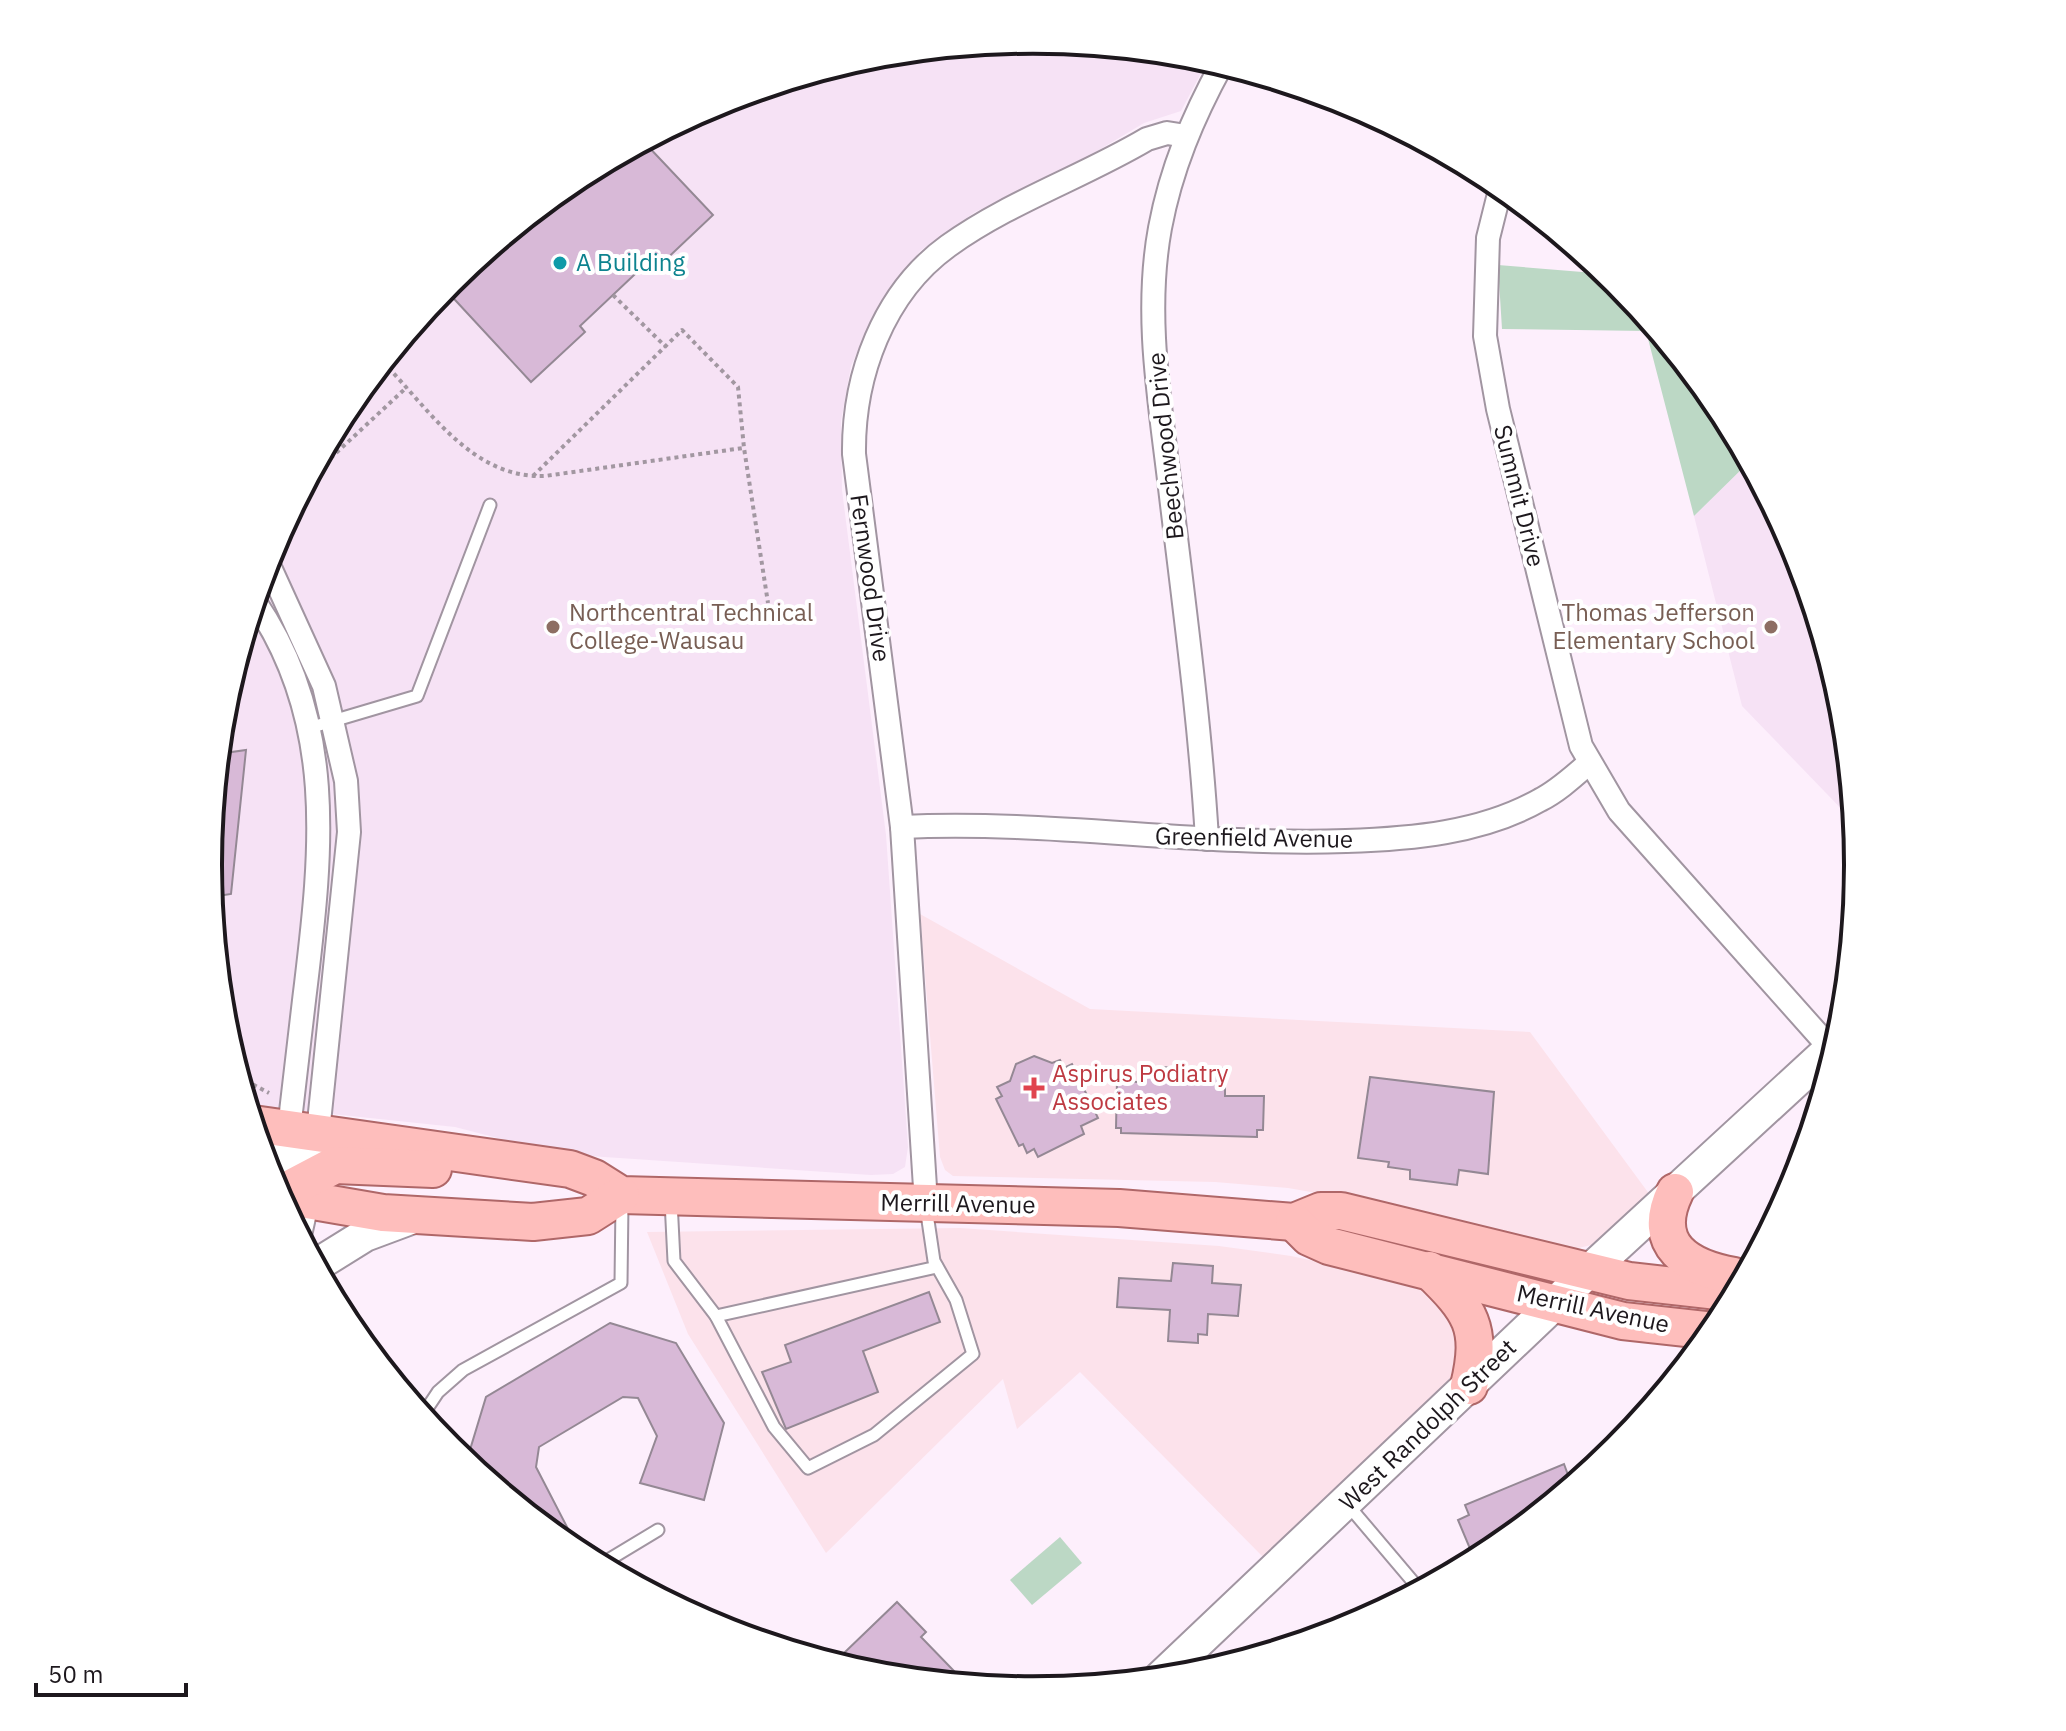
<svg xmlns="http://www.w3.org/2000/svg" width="2066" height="1731" font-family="'IBM Plex Sans',sans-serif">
  <rect width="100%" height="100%" fill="#fdeffc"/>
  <g fill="#fce2eb">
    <polygon points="920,914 1090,1009 1530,1032 1650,1195 1596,1244 1569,1250 1414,1210 1288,1188 1215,1182 953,1176 945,1170 940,1157"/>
    <polygon points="960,1228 1219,1246 1291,1256 1425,1285 1451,1302 1461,1372 1266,1560 1080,1372 1017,1429 1003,1379 826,1553 688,1334 647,1232"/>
  </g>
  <g fill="#f6e2f5">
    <polygon points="1033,40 1208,60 1181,111 1144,123 1062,172 975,212 920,251 876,310 851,366 841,421 842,490 886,835 908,1147 905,1167 893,1174 871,1175 560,1154 455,1127 247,1105 223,1026 208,865 223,704 271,549 347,407 450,281 575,179 718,103 872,56"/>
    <polygon points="1749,462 1796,550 1843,705 1854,822 1742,706 1694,516"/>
  </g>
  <g fill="#bcd8c5">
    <polygon points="1498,265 1607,274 1720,407 1749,462 1694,516 1646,331 1502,329"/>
    <polygon points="1060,1537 1082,1563 1032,1605 1010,1580"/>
  </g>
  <g fill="#d8b9d7" stroke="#948894" stroke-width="2">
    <polygon points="644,142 713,215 658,267 651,259 580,326 585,332 531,382 444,288 575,179"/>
    <polygon points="246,750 231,894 211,897 208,865 218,754"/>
    <polygon points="1034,1056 1052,1063 1060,1060 1064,1068 1072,1064 1098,1118 1081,1126 1084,1134 1038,1157 1034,1149 1027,1153 1023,1144 1019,1146 996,1099 1002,1096 997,1087 1010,1081 1016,1064"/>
    <polygon points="1139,1067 1225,1068 1225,1096 1264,1096 1263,1130 1257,1130 1257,1137 1121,1133 1121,1128 1116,1128 1117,1081 1138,1082"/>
    <polygon points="1370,1077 1494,1092 1488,1174 1459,1170 1457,1185 1410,1179 1410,1170 1388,1167 1389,1162 1358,1158"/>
    <polygon points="1173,1263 1213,1266 1212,1283 1241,1285 1238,1316 1208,1314 1207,1335 1198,1334 1198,1343 1168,1341 1170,1310 1117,1307 1119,1278 1171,1281"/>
    <polygon points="929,1292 940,1322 863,1351 878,1392 786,1429 762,1372 791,1362 785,1345"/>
    <polygon points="610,1323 676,1343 724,1423 704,1500 640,1483 657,1436 638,1398 623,1397 539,1447 536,1467 582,1556 466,1463 486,1397"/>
    <polygon points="1564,1464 1572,1486 1514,1534 1497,1540 1499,1546 1491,1552 1485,1555 1482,1547 1471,1551 1458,1520 1469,1515 1465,1505"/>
    <polygon points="897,1602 926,1632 921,1637 954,1671 943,1682 872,1675 864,1673 844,1653"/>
  </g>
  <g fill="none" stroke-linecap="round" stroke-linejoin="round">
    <g stroke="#a195a1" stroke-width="15">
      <g id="lane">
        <polyline points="309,728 417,696 490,505"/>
        <polyline points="671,1201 674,1261 716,1316 774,1427 808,1468 874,1435 973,1354 956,1300 934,1261 926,1207"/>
        <polyline points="716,1316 937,1267"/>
        <polyline points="422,1416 438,1392 463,1370 621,1283 622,1203"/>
        <polyline points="1348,1505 1420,1590"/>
        <polyline points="600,1565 658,1530"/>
      </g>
    </g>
    <g stroke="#a195a1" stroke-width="26">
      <g id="street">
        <polyline points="1501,186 1488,238 1485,336 1498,409 1581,746 1619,811 1831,1049"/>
        <polyline points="267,561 324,686 346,781 349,832 318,1132"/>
        <path d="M255 602C336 720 322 850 306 984 300 1032 295 1080 289 1129"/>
        <path d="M902 827C1050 820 1197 846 1346 841 1411 839 1482 833 1540 800 1558 791 1574 776 1589 763"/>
        <path d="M1207 839C1200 722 1184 605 1170 488 1160 402 1144 315 1160 228 1171 169 1193 117 1222 64"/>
        <path d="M926 1203 902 827 854 454C853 376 883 293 948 246 1009 202 1083 177 1147 139L1167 133 1186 136"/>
      </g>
    </g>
    <g stroke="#a195a1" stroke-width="36">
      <g id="secondary">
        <polyline points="278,1196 289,1129"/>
        <polyline points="296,1230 318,1132"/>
        <polyline points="315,1266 365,1235 416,1216"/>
        <polyline points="1160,1678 1588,1272 1838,1042"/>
      </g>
    </g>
    <g stroke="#af6768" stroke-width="40">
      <g id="primary">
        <polyline points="253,1124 570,1169 594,1178 621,1195 1119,1208 1294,1222 1321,1211 1341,1211 1629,1281 1736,1293"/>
        <path d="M1675 1192C1649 1246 1689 1268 1734 1276"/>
        <polyline points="278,1195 383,1213 533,1222 588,1216 621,1195"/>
        <polyline points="278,1195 335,1165 433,1169"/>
        <polyline points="1294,1222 1309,1237 1329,1246 1623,1321 1714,1331"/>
        <path d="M1429 1270C1471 1311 1483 1327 1469 1386"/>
      </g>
    </g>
    <g stroke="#a297a1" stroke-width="4" stroke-dasharray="4 4" stroke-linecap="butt">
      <polyline points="613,295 666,347"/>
      <path d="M383 362C429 409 472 479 545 476L743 448"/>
      <polyline points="533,476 682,330 738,387 744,448 768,603"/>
      <polyline points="307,480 407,387"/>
      <polyline points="239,1077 269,1093"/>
    </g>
    <use href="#lane" stroke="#fff" stroke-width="11"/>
    <use href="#street" stroke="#fff" stroke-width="22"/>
    <use href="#secondary" stroke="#fff" stroke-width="32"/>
    <use href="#primary" stroke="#febebc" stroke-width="36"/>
  </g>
  <circle fill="#0f9aa8" stroke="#fff" stroke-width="3" cx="560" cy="263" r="8"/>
  <g fill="#8d6e63" stroke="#fff" stroke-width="3">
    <circle cx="553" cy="627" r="8"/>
    <circle cx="1771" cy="627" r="8"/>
  </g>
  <path fill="#e0444e" stroke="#fff" stroke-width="3" d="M1030 1076h8v8h8v8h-8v8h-8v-8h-8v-8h8z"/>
  <g text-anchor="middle" stroke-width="8" stroke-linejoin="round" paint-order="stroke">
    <g font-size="24" fill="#0d838f" stroke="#fff" text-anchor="start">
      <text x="576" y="271">A Building</text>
    </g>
    <g font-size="24" fill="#1d181d" stroke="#fff">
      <text transform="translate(1166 446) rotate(-96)" y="8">Beechwood Drive</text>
      <text transform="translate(1519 496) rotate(76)" y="8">Summit Drive</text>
      <text transform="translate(870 578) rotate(82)" y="8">Fernwood Drive</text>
      <text transform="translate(1254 838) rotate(1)" y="8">Greenfield Avenue</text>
      <text transform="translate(958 1204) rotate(1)" y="8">Merrill Avenue</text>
      <text transform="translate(1593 1309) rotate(12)" y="8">Merrill Avenue</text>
      <text transform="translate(1428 1425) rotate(-44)" y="8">West Randolph Street</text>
    </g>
    <g font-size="24" fill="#785e54" stroke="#fff" text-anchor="start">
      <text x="569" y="621">Northcentral Technical<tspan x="569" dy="28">College-Wausau</tspan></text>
      <text x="1755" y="621" text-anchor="end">Thomas Jefferson<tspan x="1755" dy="28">Elementary School</tspan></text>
    </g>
    <g font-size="24" fill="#be3a42" stroke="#fff" text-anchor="start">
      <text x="1052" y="1082">Aspirus Podiatry<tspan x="1052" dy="28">Associates</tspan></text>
    </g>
  </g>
  <path d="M0 0H2066V1731H0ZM222 865a811 811 0 1 1 1622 0a811 811 0 1 1-1622 0Z" fill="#fff" fill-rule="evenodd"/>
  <path fill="none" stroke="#1d181d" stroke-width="4" d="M222 865a811 811 0 1 1 1622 0a811 811 0 1 1-1622 0Z"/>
  <path d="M36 1683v12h150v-12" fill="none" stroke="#1d181d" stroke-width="4"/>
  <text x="48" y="1683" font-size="24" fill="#1d181d" stroke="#ffffff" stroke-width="6" paint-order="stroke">50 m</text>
</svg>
